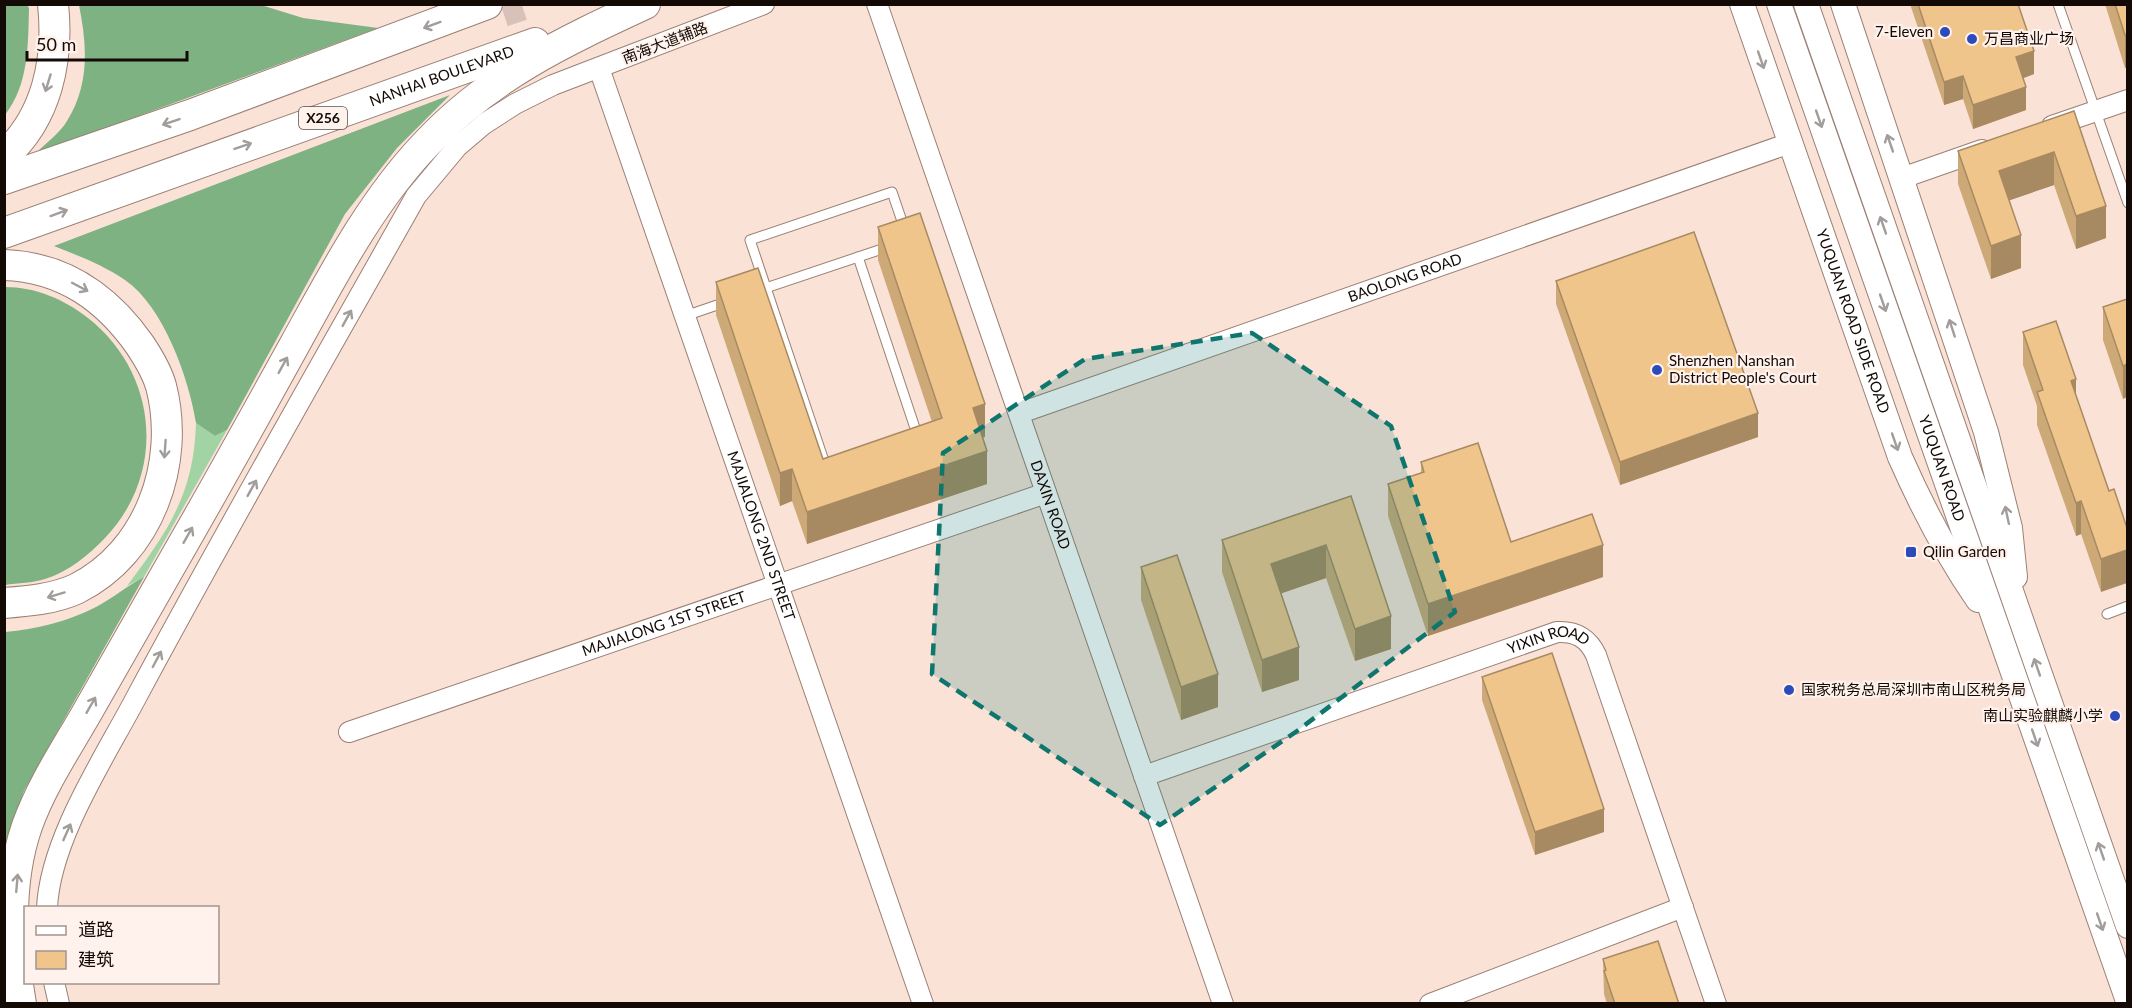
<svg xmlns="http://www.w3.org/2000/svg" width="2132" height="1008" font-family="Lato,'Noto Sans SC',sans-serif">
  <rect width="100%" height="100%" fill="#fbe2d7"/>
  <path fill="#a2d3a5" d="M196 423 215 436 227 430 144 577 127 586C168 531 194 494 196 423Z"/>
  <g fill="#7eb282">
    <path d="M5 4 27 5 29 8C28 45 29 84 5 115Z"/>
    <path d="M79 5H261L303 18 378 28 35 154C45 144 60 133 67 121 90 84 87 45 79 5Z"/>
    <path d="M450 95 397 148 345 214 227 430 215 436 196 423C189 379 164 307 125 280 103 265 79 256 54 246Z"/>
    <path d="M5 287C35 287 64 299 88 318 158 373 167 473 105 538 89 555 68 572 45 579 33 583 18 583 5 585Z"/>
    <path d="M144 577 24 791 5 847V632C36 629 67 622 96 607 113 598 127 586 144 577Z"/>
  </g>
  <g fill="none" stroke-linecap="round" stroke-linejoin="round">
    <polyline stroke="#d8c1b8" stroke-width="20" stroke-dasharray="20 10" stroke-linecap="butt" points="511,4 528,55"/>
    <g stroke="#9b7f73" stroke-width="11">
      <g id="service">
        <polyline points="2058,4 2128,203"/>
        <polyline points="858,257 919,440"/>
        <polyline points="754,292 888,247"/>
        <polyline points="685,316 726,302"/>
        <polyline points="827,470 750,240 892,192 905,230"/>
        <polyline points="2107,614 2128,606"/>
      </g>
    </g>
    <g stroke="#9b7f73" stroke-width="22">
      <g id="minor">
        <path id="s1" d="M877 4 1223 1004"/>
        <path id="s2" d="M599 68 923 1004"/>
        <polyline points="2052,126 2128,100"/>
        <polyline points="1902,178 1982,150"/>
        <path id="s3" d="M1020 413 1790 143"/>
        <path id="s4" d="M349 732 1046 493"/>
        <path id="s5" d="M1144 776 1557 632C1576 631 1588 638 1596 655L1716 1004"/>
        <path d="M47 908C50 839 105 757 137 696 227 528 322 363 416 196L457 147 484 124 515 104 553 85 764 4"/>
        <polyline points="54,982 59,1004"/>
        <polyline points="1430,1004 1683,907"/>
      </g>
    </g>
    <g stroke="#9b7f73" stroke-width="26">
      <g id="tertiary">
        <path id="s6" d="M1742 4 1900 457C1922 507 1947 555 1978 600"/>
        <path id="s7" d="M1779 4 2128 1001"/>
        <polyline points="1806,4 2128,926"/>
        <polyline points="1843,4 1986,432 2010,528 2015,577"/>
      </g>
    </g>
    <g stroke="#9b7f73" stroke-width="32">
      <g id="primary">
        <path d="M4 156C47 118 59 60 53 4"/>
        <polyline points="4,179 190,115 487,4"/>
        <path id="s8" d="M4 233 535 43"/>
        <path d="M4 265C64 267 107 298 140 345 148 357 157 372 161 386 181 463 149 553 76 589 54 599 29 601 4 603"/>
        <path d="M21 1004C11 947 8 881 27 826 41 787 64 752 85 716 118 659 150 601 183 544 221 478 258 411 295 344 333 275 372 200 427 143 490 76 563 42 645 4"/>
      </g>
    </g>
    <use href="#service" stroke="#fff" stroke-width="9"/>
    <use href="#minor" stroke="#fff" stroke-width="20"/>
    <use href="#tertiary" stroke="#fff" stroke-width="24"/>
    <use href="#primary" stroke="#fff" stroke-width="30"/>
  </g>
  <g fill="#cea978">
    <polygon points="1910,4 2018,4 2034,74 2023,78 2026,110 1973,129 1963,99 1944,105"/>
    <polygon points="2105,4 2127,4 2125,68"/>
    <polygon points="2074,111 2106,238 2076,249 2054,185 2009,200 2021,268 1991,279 1958,184 1958,151"/>
    <polygon points="878,227 985,437 982,437 987,484 807,544 792,501 780,506 716,315 716,282 823,459 932,422 878,260"/>
    <polygon points="1556,281 1758,437 1620,485 1556,304"/>
    <polygon points="2127,299 2123,399 2103,340 2103,307"/>
    <polygon points="2023,332 2076,398 2109,491 2101,592 2081,534 2076,536 2037,425 2037,406 2023,365"/>
    <polygon points="1421,462 1511,542 1603,577 1428,636 1388,516 1388,484 1421,473"/>
    <polygon points="1351,496 1391,649 1355,661 1326,578 1281,593 1299,680 1262,692 1222,572 1222,540"/>
    <polygon points="1141,567 1218,707 1181,720 1141,600"/>
    <polygon points="1482,677 1604,832 1535,855 1482,700"/>
    <polygon points="1603,959 1679,1004 1607,1004 1604,994"/>
  </g>
  <g fill="#a88a62">
    <polygon points="2127,34 2127,67 2125,68 2125,35"/>
    <polygon points="2034,51 2034,74 2016,81 2016,57"/>
    <polygon points="1963,76 1963,99 1944,105 1944,82"/>
    <polygon points="2026,87 2026,110 1973,129 1973,105"/>
    <polygon points="2054,152 2054,185 1999,204 1999,171"/>
    <polygon points="2106,206 2106,238 2076,249 2076,216"/>
    <polygon points="2021,235 2021,268 1991,279 1991,246"/>
    <polygon points="2127,364 2127,397 2123,399 2123,366"/>
    <polygon points="2076,379 2076,412 2071,381"/>
    <polygon points="985,404 985,437 973,441 973,408"/>
    <polygon points="1758,413 1758,437 1620,485 1620,462"/>
    <polygon points="987,451 987,484 807,544 807,512"/>
    <polygon points="792,469 792,501 780,506 780,473"/>
    <polygon points="2081,501 2081,534 2076,536 2076,503"/>
    <polygon points="1326,545 1326,578 1271,597 1271,564"/>
    <polygon points="1603,545 1603,577 1428,636 1428,604"/>
    <polygon points="2127,550 2127,583 2101,592 2101,559"/>
    <polygon points="1391,616 1391,649 1355,661 1355,629"/>
    <polygon points="1299,647 1299,680 1262,692 1262,660"/>
    <polygon points="1218,674 1218,707 1181,720 1181,687"/>
    <polygon points="1604,809 1604,832 1535,855 1535,832"/>
  </g>
  <g fill="#f0c58c" stroke="#a88a62" stroke-width="1.5">
    <polygon points="1918,4 2018,4 2034,51 2016,57 2026,87 1973,105 1963,76 1944,82"/>
    <polygon points="2115,4 2127,4 2127,34 2125,35"/>
    <polygon points="2074,111 2106,206 2076,216 2054,152 1999,171 2021,235 1991,246 1958,151"/>
    <polygon points="920,213 985,404 973,408 987,451 807,512 792,469 780,473 716,282 758,268 823,459 942,418 878,227"/>
    <polygon points="1694,232 1758,413 1620,462 1556,281"/>
    <polygon points="2127,299 2127,364 2123,366 2103,307"/>
    <polygon points="2056,321 2076,379 2071,381 2109,491 2114,489 2127,528 2127,550 2101,559 2081,501 2076,503 2037,392 2043,390 2023,332"/>
    <polygon points="1478,443 1511,542 1592,514 1603,545 1428,604 1388,484 1424,472 1421,462"/>
    <polygon points="1351,496 1391,616 1355,629 1326,545 1271,564 1299,647 1262,660 1222,540"/>
    <polygon points="1177,555 1218,674 1181,687 1141,567"/>
    <polygon points="1552,653 1604,809 1535,832 1482,677"/>
    <polygon points="1658,941 1679,1004 1615,1004 1604,971 1606,970 1603,959"/>
  </g>
  <defs><path id="oneway-shaft" d="M-6 0H5M1.5-3L5.5 0L1.5 3" fill="none" stroke-width="1.6" stroke-linecap="round" stroke-linejoin="round" transform="scale(1.5)"/></defs>
  <g stroke="#a19d9b">
    <use href="#oneway-shaft" transform="translate(432 25) rotate(160)"/>
    <use href="#oneway-shaft" transform="translate(1761 60) rotate(71)"/>
    <use href="#oneway-shaft" transform="translate(48 83) rotate(107)"/>
    <use href="#oneway-shaft" transform="translate(1819 119) rotate(71)"/>
    <use href="#oneway-shaft" transform="translate(171 122) rotate(161)"/>
    <use href="#oneway-shaft" transform="translate(1890 143) rotate(-109)"/>
    <use href="#oneway-shaft" transform="translate(243 146) rotate(-19)"/>
    <use href="#oneway-shaft" transform="translate(59 213) rotate(-20)"/>
    <use href="#oneway-shaft" transform="translate(1883 225) rotate(-109)"/>
    <use href="#oneway-shaft" transform="translate(80 287) rotate(28)"/>
    <use href="#oneway-shaft" transform="translate(1883 303) rotate(71)"/>
    <use href="#oneway-shaft" transform="translate(347 318) rotate(-61)"/>
    <use href="#oneway-shaft" transform="translate(1952 328) rotate(-108)"/>
    <use href="#oneway-shaft" transform="translate(283 365) rotate(-61)"/>
    <use href="#oneway-shaft" transform="translate(1895 442) rotate(71)"/>
    <use href="#oneway-shaft" transform="translate(165 449) rotate(94)"/>
    <use href="#oneway-shaft" transform="translate(252 488) rotate(-61)"/>
    <use href="#oneway-shaft" transform="translate(2007 515) rotate(-102)"/>
    <use href="#oneway-shaft" transform="translate(188 535) rotate(-60)"/>
    <use href="#oneway-shaft" transform="translate(56 595) rotate(163)"/>
    <use href="#oneway-shaft" transform="translate(157 659) rotate(-62)"/>
    <use href="#oneway-shaft" transform="translate(2037 667) rotate(-109)"/>
    <use href="#oneway-shaft" transform="translate(91 705) rotate(-60)"/>
    <use href="#oneway-shaft" transform="translate(2035 738) rotate(71)"/>
    <use href="#oneway-shaft" transform="translate(67 832) rotate(-66)"/>
    <use href="#oneway-shaft" transform="translate(2101 851) rotate(-109)"/>
    <use href="#oneway-shaft" transform="translate(17 883) rotate(-85)"/>
    <use href="#oneway-shaft" transform="translate(2100 922) rotate(71)"/>
  </g>
  <path fill="#0f766e" fill-opacity="0.2" stroke="#0f766e" stroke-width="4.5" stroke-dasharray="12 8" stroke-linejoin="round" d="M1252 333 1391 426 1455 612 1297 731 1160 825 932 674 943 453 1085 359Z"/>
  <g fill="#2b4bbb" stroke="#fff2ec" stroke-width="2">
    <circle cx="1945" cy="32" r="6"/>
    <circle cx="1972" cy="39" r="6"/>
    <circle cx="1657" cy="370" r="6"/>
    <rect x="1905" y="546" width="12" height="12" rx="3"/>
    <circle cx="1789" cy="690" r="6"/>
    <circle cx="2115" cy="716" r="6"/>
  </g>
  <g text-anchor="middle" stroke-width="4.5" stroke-linejoin="round" paint-order="stroke">
    <rect fill="#fff2ec" stroke="#5a4f4a" stroke-width="1.5" x="299" y="107" width="48" height="22" rx="4.5"/>
    <g font-size="14" font-weight="bold" fill="#130905">
      <text x="323" y="123">X256</text>
    </g>
    <g font-size="15" fill="#130905" stroke="#fff2ec" text-anchor="start">
      <text x="1933" y="37" text-anchor="end">7-Eleven</text>
      <text x="1984" y="44">万昌商业广场</text>
      <text x="1669" y="366">Shenzhen Nanshan<tspan x="1669" dy="17">District People's Court</tspan></text>
      <text x="1923" y="557">Qilin Garden</text>
      <text x="1801" y="695">国家税务总局深圳市南山区税务局</text>
      <text x="2103" y="721" text-anchor="end">南山实验麒麟小学</text>
    </g>
    <g font-size="15" fill="#130905" stroke="#fff2ec">
      <text transform="translate(665 43) rotate(-21)" y="5">南海大道辅路</text>
      <text dy="5" stroke="none"><textPath href="#s8" startOffset="465">NANHAI BOULEVARD</textPath></text>
      <text dy="5" stroke="none"><textPath href="#s3" startOffset="408">BAOLONG ROAD</textPath></text>
      <text dy="5" stroke="none"><textPath href="#s6" startOffset="336">YUQUAN ROAD SIDE ROAD</textPath></text>
      <text dy="5" stroke="none"><textPath href="#s7" startOffset="492">YUQUAN ROAD</textPath></text>
      <text dy="5" stroke="none"><textPath href="#s1" startOffset="530">DAXIN ROAD</textPath></text>
      <text dy="5" stroke="none"><textPath href="#s2" startOffset="495">MAJIALONG 2ND STREET</textPath></text>
      <text dy="5" stroke="none"><textPath href="#s4" startOffset="333">MAJIALONG 1ST STREET</textPath></text>
      <text dy="5" stroke="none"><textPath href="#s5" startOffset="428">YIXIN ROAD</textPath></text>
    </g>
  </g>
  <rect width="2132" height="1008" fill="none" stroke="#130905" stroke-width="12"/>
  <rect x="24" y="906" width="195" height="78" fill="#fff2ec" stroke="#a19590" stroke-width="1.5"/>
  <rect x="36" y="926" width="30" height="9" fill="#ffffff" stroke="#a19590" stroke-width="1.5"/>
  <text x="78" y="936" font-size="18" fill="#130905">道路</text>
  <rect x="36" y="951" width="30" height="18" fill="#f0c58c" stroke="#a19590" stroke-width="1.5"/>
  <text x="78" y="966" font-size="18" fill="#130905">建筑</text>
  <path d="M27 51v9h160v-9" fill="none" stroke="#130905" stroke-width="3"/>
  <text x="36" y="51" font-size="18" fill="#130905" stroke="#fff2ec" stroke-width="4.5" paint-order="stroke">50 m</text>
</svg>
